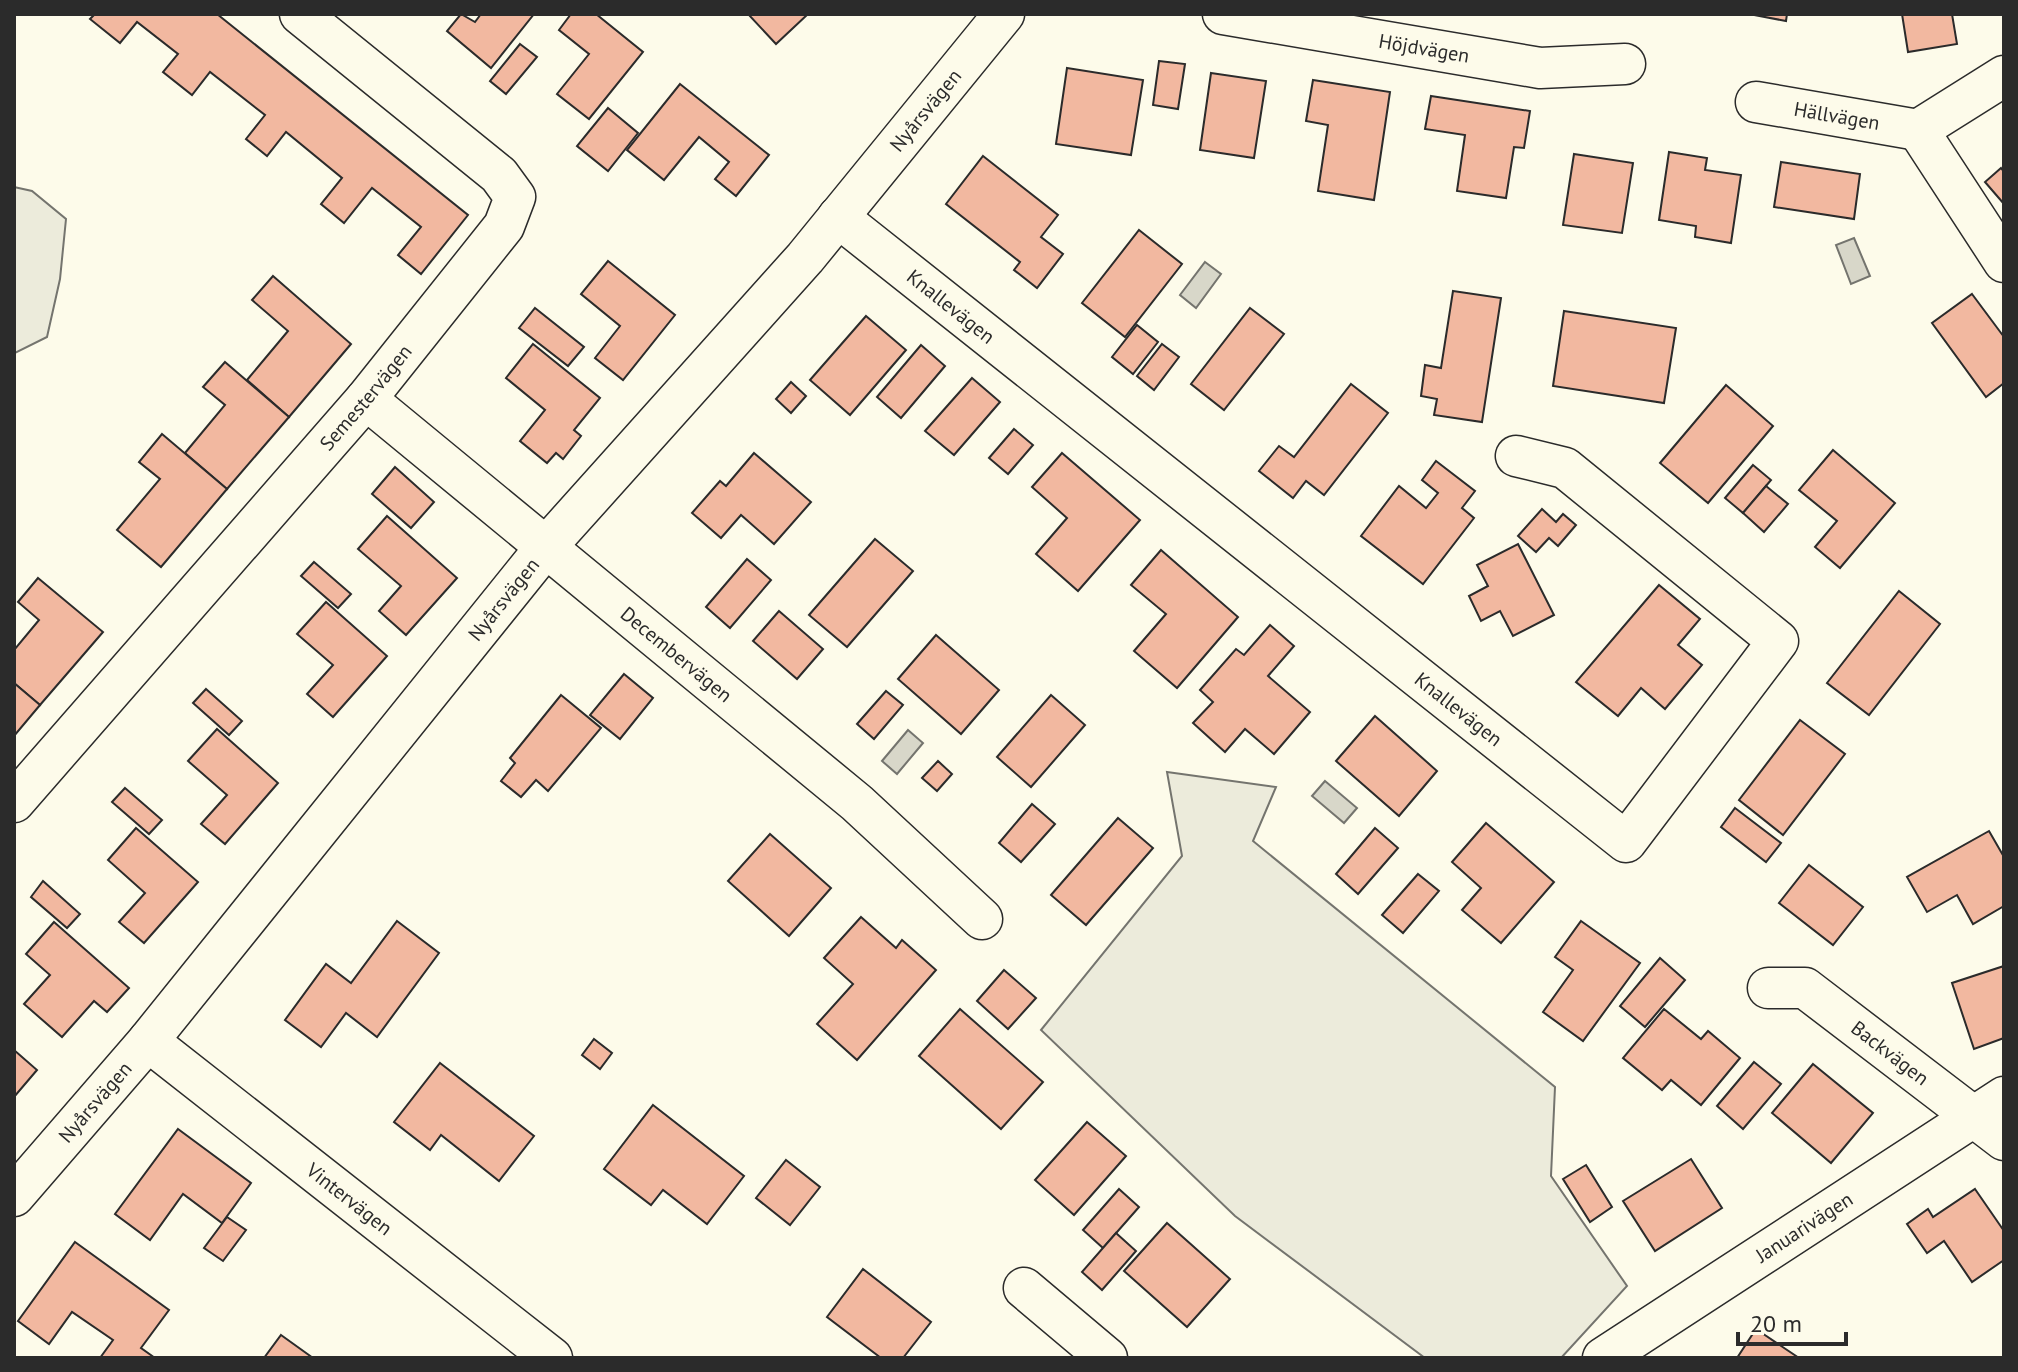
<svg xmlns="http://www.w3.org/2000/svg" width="2018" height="1372" font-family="'PT Sans',sans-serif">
  <rect width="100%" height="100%" fill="#fdfbea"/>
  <g fill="#ecebdb" stroke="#74746e" stroke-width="2">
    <polygon points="14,187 32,191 66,219 60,279 47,337 15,353"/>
    <polygon points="1167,772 1276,787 1253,841 1555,1087 1551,1176 1627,1286 1561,1358 1425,1358 1235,1216 1041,1030 1182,856"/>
  </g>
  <g fill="#d8d7c9" stroke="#74746e" stroke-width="2">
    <polygon points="1854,238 1870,276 1851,284 1836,245"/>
    <polygon points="1205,262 1221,274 1196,308 1180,295"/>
    <polygon points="908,730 923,743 897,774 882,761"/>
    <polygon points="1325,781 1357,808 1344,823 1312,796"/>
  </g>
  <g fill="#f2b8a0" stroke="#2b2b2b" stroke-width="2">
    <polygon points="95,14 217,14 468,215 421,274 398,255 421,227 372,188 344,223 321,204 342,178 286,132 267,156 246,139 265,115 210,72 192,95 163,72 178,54 137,22 120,43 90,19"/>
    <polygon points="461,14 475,22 481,14 534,14 491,68 447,31"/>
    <polygon points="571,14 596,14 643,52 589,119 557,94 589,54 559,30"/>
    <polygon points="748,14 808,14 776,44"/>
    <polygon points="1749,14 1787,14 1786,21"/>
    <polygon points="1902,14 1952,14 1957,44 1908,52"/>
    <polygon points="520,44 537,57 506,94 490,81"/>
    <polygon points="1159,61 1185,64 1178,109 1153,105"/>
    <polygon points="1067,68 1143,80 1131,155 1056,144"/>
    <polygon points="1211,73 1266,81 1254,158 1200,150"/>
    <polygon points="1313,80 1390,92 1374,200 1318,191 1328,125 1306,121"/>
    <polygon points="680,84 769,155 736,196 715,179 729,162 699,137 664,180 627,150"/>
    <polygon points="1431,96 1530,111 1524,148 1514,147 1506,198 1457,191 1465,135 1425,129"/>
    <polygon points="608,108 638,133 608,171 577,146"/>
    <polygon points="1669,152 1707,158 1705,170 1741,175 1731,243 1695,237 1696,226 1659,220"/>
    <polygon points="1574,154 1633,163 1622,233 1563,225"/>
    <polygon points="983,156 1058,215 1041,237 1063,254 1037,288 1014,270 1020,262 946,204"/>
    <polygon points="1781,162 1860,174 1854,219 1774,207"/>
    <polygon points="2001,168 2004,172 2004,204 1985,182"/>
    <polygon points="1139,230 1182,264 1125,337 1082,303"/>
    <polygon points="608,261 675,315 623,380 595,358 620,326 581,294"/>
    <polygon points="273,276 351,344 289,417 247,380 288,331 252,300"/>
    <polygon points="1453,291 1501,298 1482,422 1434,415 1437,399 1421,396 1425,365 1441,368"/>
    <polygon points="1972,294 2004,337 2004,383 1986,397 1932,323"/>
    <polygon points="535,308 584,347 568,366 519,328"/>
    <polygon points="1250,308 1284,334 1224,410 1191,384"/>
    <polygon points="1564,311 1676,328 1664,403 1553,386"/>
    <polygon points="866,316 906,350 850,415 810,380"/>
    <polygon points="1137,325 1158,342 1133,374 1112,357"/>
    <polygon points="533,344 600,398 574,430 581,436 563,459 556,453 547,463 520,441 545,410 506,378"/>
    <polygon points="1162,344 1179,357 1154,390 1137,376"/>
    <polygon points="921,345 945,366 901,418 877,397"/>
    <polygon points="225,362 289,417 227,489 185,453 225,405 203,387"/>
    <polygon points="972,378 1000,402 954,455 925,431"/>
    <polygon points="791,382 806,396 791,413 776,399"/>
    <polygon points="1351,384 1388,413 1324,495 1306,481 1293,498 1259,471 1279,446 1294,457"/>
    <polygon points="1726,385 1773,426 1708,503 1660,463"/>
    <polygon points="1014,429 1033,445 1008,474 989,458"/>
    <polygon points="162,434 227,489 161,567 117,530 160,479 139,462"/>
    <polygon points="1833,450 1895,503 1840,568 1815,547 1837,521 1799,490"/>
    <polygon points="754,453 811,502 774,544 741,515 721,538 692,513 720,481 726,486"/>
    <polygon points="1062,453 1140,520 1078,591 1036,554 1067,518 1032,487"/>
    <polygon points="1436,461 1475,491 1462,508 1474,518 1423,584 1361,536 1399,486 1426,508 1438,493 1422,480"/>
    <polygon points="1753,465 1771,480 1743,513 1725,498"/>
    <polygon points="395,467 434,502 411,528 372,494"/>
    <polygon points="1766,486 1788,504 1764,532 1743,513"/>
    <polygon points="1542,509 1556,522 1563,514 1576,525 1558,546 1549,538 1536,552 1518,536"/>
    <polygon points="387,516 457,578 406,635 379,611 401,586 358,549"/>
    <polygon points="875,539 913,571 847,647 809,615"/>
    <polygon points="1518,544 1554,615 1513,636 1500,611 1481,621 1469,596 1488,586 1477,565"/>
    <polygon points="1161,550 1238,617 1177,688 1134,651 1166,614 1131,585"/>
    <polygon points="747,559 771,580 730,628 706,607"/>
    <polygon points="314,562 351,594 338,608 301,576"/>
    <polygon points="38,578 103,632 40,705 14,683 14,650 39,620 18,602"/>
    <polygon points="1659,585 1700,619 1678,645 1702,665 1665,709 1641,688 1618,716 1576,682"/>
    <polygon points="1899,591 1940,624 1869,715 1827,683"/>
    <polygon points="326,602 387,656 333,717 307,694 333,665 297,634"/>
    <polygon points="779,611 823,649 797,679 753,641"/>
    <polygon points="1270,625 1294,646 1268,676 1310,712 1274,754 1245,729 1225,752 1193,723 1213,702 1200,690 1236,649 1244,655"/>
    <polygon points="936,635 999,690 961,734 898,679"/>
    <polygon points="624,674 653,698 620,739 590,715"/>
    <polygon points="14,683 40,705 14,736"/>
    <polygon points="206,689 242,721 229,735 193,703"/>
    <polygon points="886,691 903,705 874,739 857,724"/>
    <polygon points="561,695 601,728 548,791 536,780 521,797 501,781 515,763 510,758"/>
    <polygon points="1051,695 1085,725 1031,787 997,757"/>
    <polygon points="1375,716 1437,771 1399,816 1336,761"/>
    <polygon points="1800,720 1845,754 1783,835 1739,800"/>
    <polygon points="217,729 278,783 225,844 201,824 227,795 188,761"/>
    <polygon points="938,761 952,774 937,791 922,778"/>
    <polygon points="125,788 162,820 149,834 112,802"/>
    <polygon points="1032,804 1055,824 1021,862 999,843"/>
    <polygon points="1735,808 1781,843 1766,862 1721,827"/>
    <polygon points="1118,818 1153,848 1086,925 1051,895"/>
    <polygon points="1486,823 1554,882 1501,943 1462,910 1481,888 1452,862"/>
    <polygon points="136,828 198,882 144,943 119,922 145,893 108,860"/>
    <polygon points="1375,828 1398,848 1358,894 1336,874"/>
    <polygon points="1989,831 2004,857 2004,906 1973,924 1957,895 1927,912 1907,877"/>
    <polygon points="770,834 831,888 789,936 728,881"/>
    <polygon points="1809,865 1863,907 1833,945 1779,903"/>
    <polygon points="1418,874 1439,891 1403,933 1382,915"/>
    <polygon points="43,881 80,914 67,928 31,897"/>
    <polygon points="861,917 896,948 902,940 936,970 857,1060 817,1024 853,984 824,958"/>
    <polygon points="397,921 439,953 377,1037 346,1013 321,1047 285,1020 326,964 351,983"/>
    <polygon points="1581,921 1640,963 1583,1041 1543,1012 1573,970 1555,957"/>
    <polygon points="54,922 129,988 107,1012 94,1001 62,1037 24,1004 50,975 26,954"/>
    <polygon points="1660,958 1685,980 1645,1027 1620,1006"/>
    <polygon points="2004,966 2004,1038 1974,1049 1952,983"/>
    <polygon points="1004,970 1036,998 1008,1029 977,1001"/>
    <polygon points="960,1009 1043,1082 1001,1129 919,1056"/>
    <polygon points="1664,1009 1701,1039 1708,1031 1740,1058 1701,1105 1671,1080 1662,1090 1623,1058"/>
    <polygon points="594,1039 612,1053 600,1069 582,1055"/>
    <polygon points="14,1050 37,1070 14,1097"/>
    <polygon points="1754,1062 1781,1084 1743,1129 1717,1106"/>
    <polygon points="440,1063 534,1136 499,1181 441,1135 430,1150 394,1122"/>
    <polygon points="1813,1064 1873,1113 1831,1163 1772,1113"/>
    <polygon points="653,1105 744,1176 707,1224 663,1190 651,1205 604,1169"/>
    <polygon points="1087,1122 1126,1156 1074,1215 1035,1180"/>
    <polygon points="178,1129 251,1183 222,1223 183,1194 150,1240 115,1214"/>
    <polygon points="1691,1159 1722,1208 1655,1251 1623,1201"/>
    <polygon points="786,1160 820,1187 790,1225 756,1198"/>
    <polygon points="1586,1165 1612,1207 1590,1222 1563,1179"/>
    <polygon points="1119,1189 1139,1207 1103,1248 1083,1230"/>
    <polygon points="1975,1189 2004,1231 2004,1260 1972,1282 1944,1241 1927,1253 1907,1224 1928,1209 1933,1217"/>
    <polygon points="227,1217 246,1230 223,1261 204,1248"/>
    <polygon points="1167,1223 1230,1279 1187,1327 1124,1271"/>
    <polygon points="1116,1233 1136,1251 1102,1290 1082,1272"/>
    <polygon points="75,1242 169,1310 141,1348 155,1358 100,1358 113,1340 72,1312 49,1344 18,1321"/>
    <polygon points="863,1269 931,1322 903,1358 881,1358 827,1317"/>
    <polygon points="1756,1329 1799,1358 1737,1358"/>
    <polygon points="281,1335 313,1358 264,1358"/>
  </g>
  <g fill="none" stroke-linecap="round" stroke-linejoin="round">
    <g stroke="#2b2b2b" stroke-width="43">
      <g id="minor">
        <path id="s1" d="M1223 14 1540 68 1625 64"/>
        <polyline points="2004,76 1918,130 2004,262"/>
        <path id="s2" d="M1756 102 1918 130"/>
        <path id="s3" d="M838 217 1626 842 1778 641 1565 468 1516 456"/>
        <path id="s4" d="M366 399 857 803 982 919"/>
        <path id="s5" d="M14 802 366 399 504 226 515 197 499 175 300 14"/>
        <path id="s6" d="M1768 988H1805L2004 1140"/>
        <path id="s7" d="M148 1041 552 1358"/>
        <path id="s8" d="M14 1196 148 1041 545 548 805 258 1004 14"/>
        <polyline points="1024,1288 1107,1358"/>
        <path id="s9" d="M1603 1358 2004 1097"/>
      </g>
    </g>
    <use href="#minor" stroke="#fdfbea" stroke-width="40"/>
  </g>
  <g text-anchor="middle" stroke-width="6" stroke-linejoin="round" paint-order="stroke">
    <g font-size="20" fill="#2b2b2b" stroke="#fdfbea">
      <text dy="7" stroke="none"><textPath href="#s1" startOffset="204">Höjdvägen</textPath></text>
      <text dy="7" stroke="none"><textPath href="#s8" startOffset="1418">Nyårsvägen</textPath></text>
      <text dy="7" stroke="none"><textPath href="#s2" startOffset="82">Hällvägen</textPath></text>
      <text dy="7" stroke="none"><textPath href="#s3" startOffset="144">Knallevägen</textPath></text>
      <text dy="7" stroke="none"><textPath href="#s5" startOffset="536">Semestervägen</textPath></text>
      <text dy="7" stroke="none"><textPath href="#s8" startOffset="772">Nyårsvägen</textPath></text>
      <text dy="7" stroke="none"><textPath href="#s4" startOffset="402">Decembervägen</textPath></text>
      <text dy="7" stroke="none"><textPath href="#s3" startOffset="792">Knallevägen</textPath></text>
      <text dy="7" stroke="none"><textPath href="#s6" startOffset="144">Backvägen</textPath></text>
      <text dy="7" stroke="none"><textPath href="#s8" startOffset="124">Nyårsvägen</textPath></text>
      <text dy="7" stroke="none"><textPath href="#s7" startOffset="256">Vintervägen</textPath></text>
      <text dy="7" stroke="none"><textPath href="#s9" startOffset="240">Januarivägen</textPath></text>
    </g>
  </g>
  <rect width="2018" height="1372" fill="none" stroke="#2b2b2b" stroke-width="32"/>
  <path d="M1738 1332v12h108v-12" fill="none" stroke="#2b2b2b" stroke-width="4"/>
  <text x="1750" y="1332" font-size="24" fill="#2b2b2b" stroke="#fdfbea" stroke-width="6" paint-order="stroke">20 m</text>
</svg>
